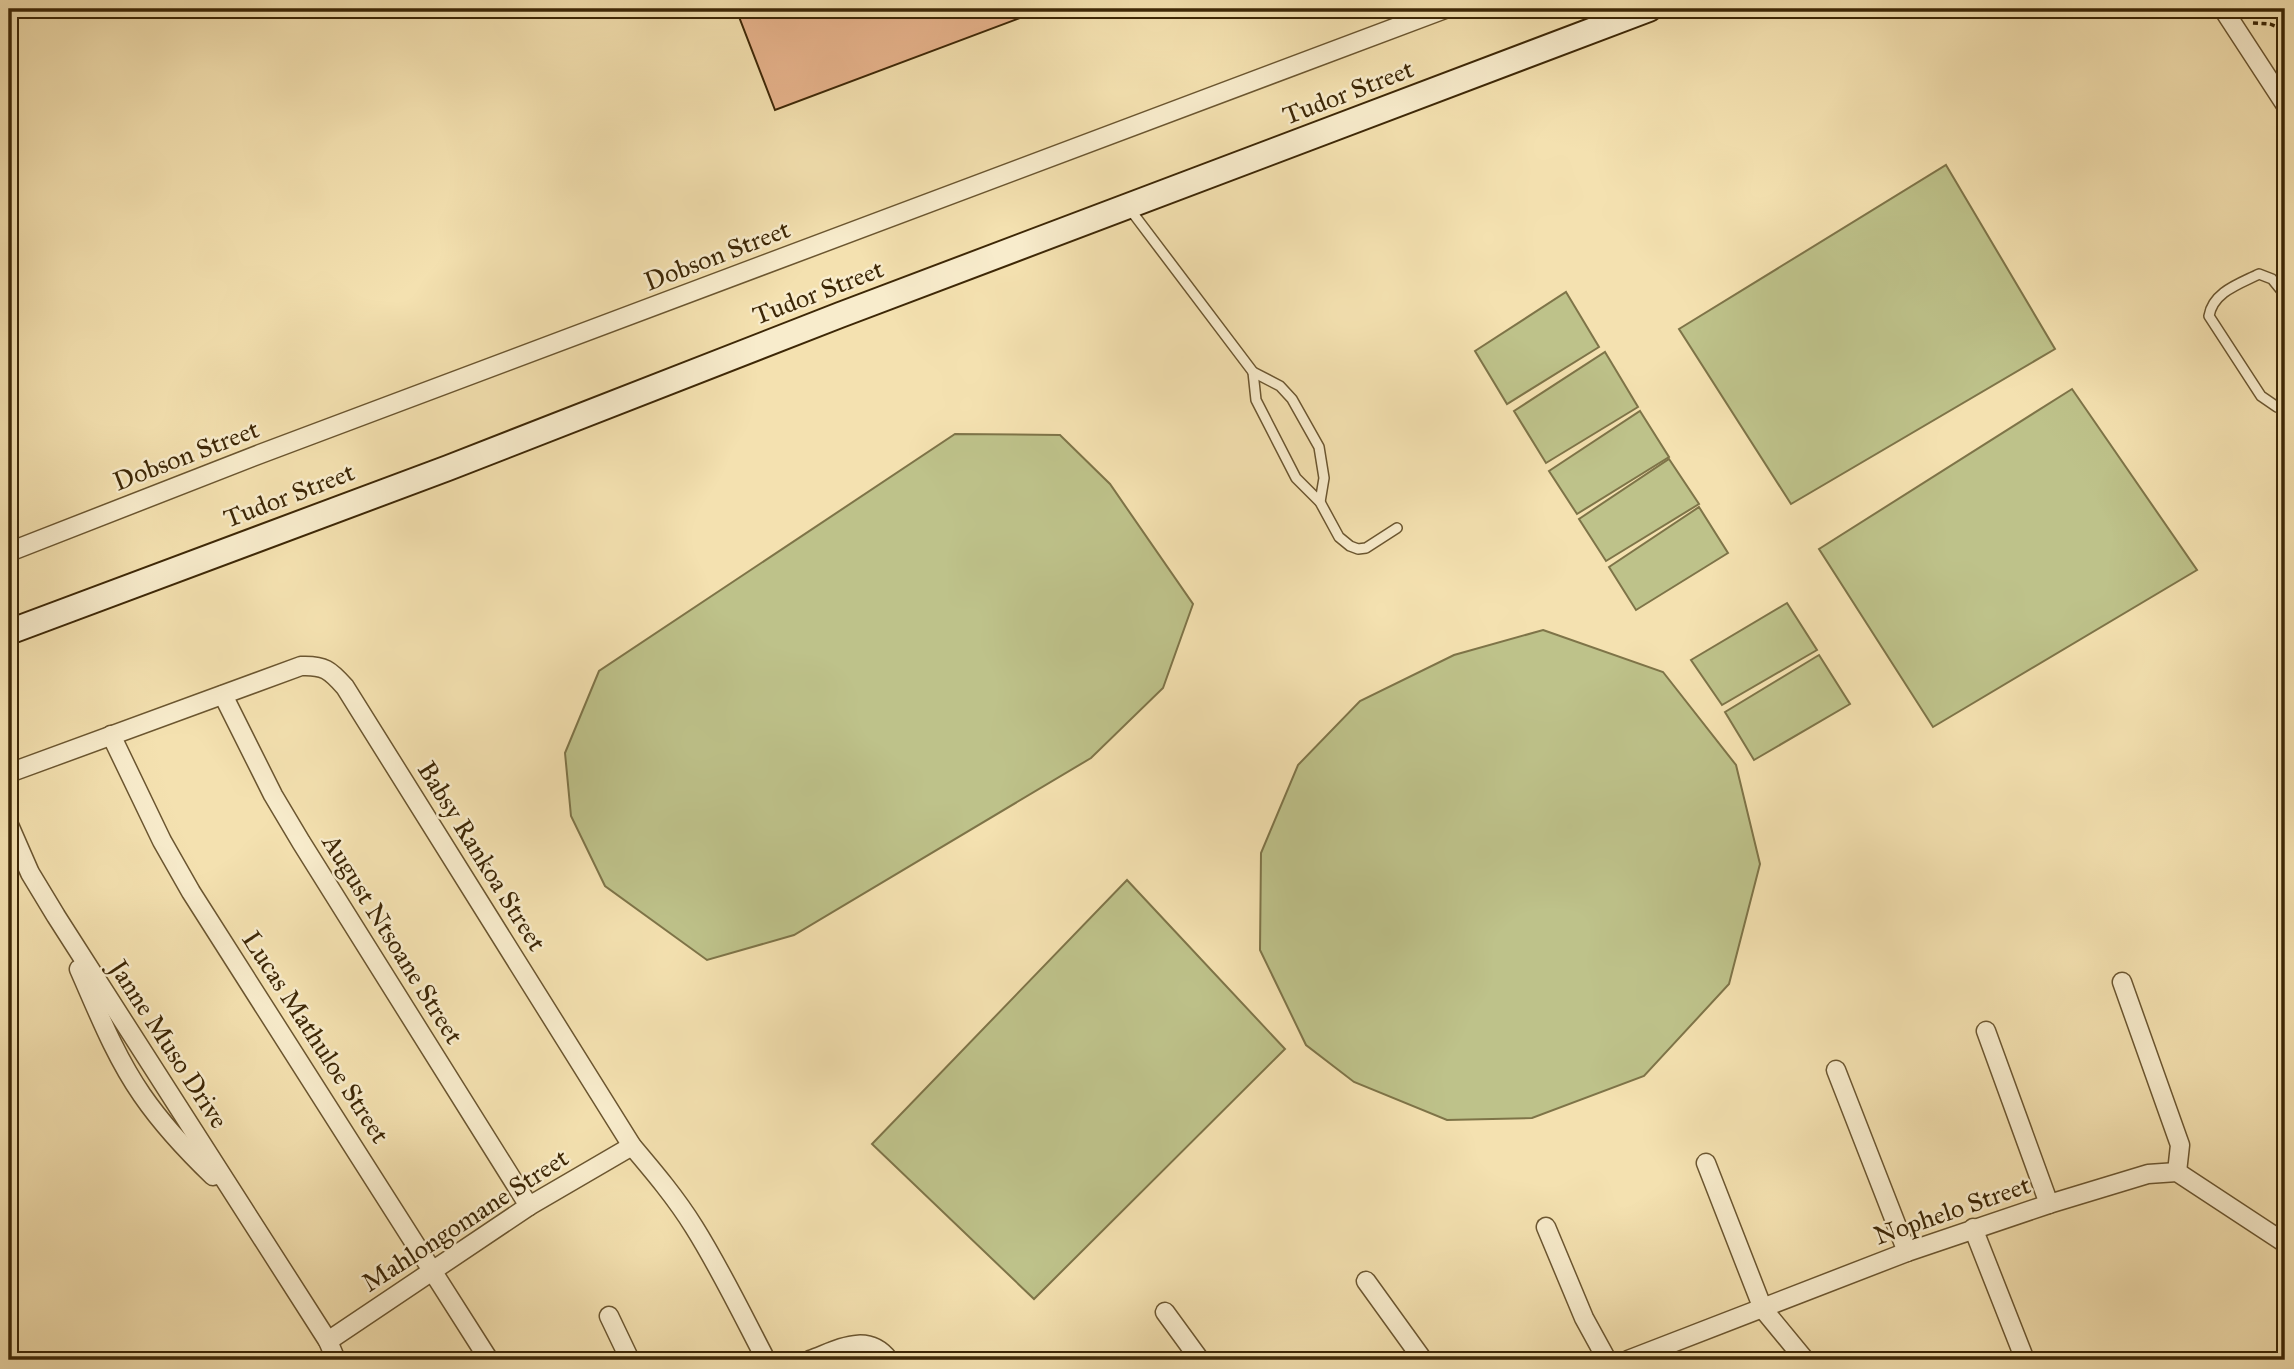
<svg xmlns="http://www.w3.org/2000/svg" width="2294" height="1369" font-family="'IM FELL Great Primer',serif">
  <rect width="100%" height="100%" fill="#f4e1b0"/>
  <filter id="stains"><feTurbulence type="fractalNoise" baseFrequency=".00286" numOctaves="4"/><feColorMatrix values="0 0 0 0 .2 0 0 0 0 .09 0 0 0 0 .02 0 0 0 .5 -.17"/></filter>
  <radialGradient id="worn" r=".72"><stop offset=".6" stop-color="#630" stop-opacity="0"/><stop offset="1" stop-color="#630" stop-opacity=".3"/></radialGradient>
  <g fill="#bec28a" stroke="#7e7448" stroke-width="2">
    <polygon points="1946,165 2055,349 1791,504 1679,329"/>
    <polygon points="1566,292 1599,347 1507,404 1475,351"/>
    <polygon points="1605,352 1638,407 1546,463 1514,411"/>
    <polygon points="2072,389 2197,570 1933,727 1819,549"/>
    <polygon points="1640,411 1669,457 1577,514 1549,471"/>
    <polygon points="955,434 1060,435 1110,484 1193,604 1163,688 1091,758 794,935 707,960 605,886 571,816 565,753 599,671"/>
    <polygon points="1669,459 1699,504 1606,561 1579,519"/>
    <polygon points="1699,507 1728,553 1636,610 1609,567"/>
    <polygon points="1787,603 1817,650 1722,705 1691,660"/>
    <polygon points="1543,630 1663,672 1736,765 1760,864 1729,984 1644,1076 1532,1118 1447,1120 1354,1082 1306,1045 1260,950 1261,853 1298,765 1360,701 1454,655"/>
    <polygon points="1819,655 1850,704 1754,760 1725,712"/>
    <polygon points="1127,880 1285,1049 1034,1299 872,1144"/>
  </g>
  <polygon fill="#e8b48d" stroke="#3d2706" stroke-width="2" points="736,9 1044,9 775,110"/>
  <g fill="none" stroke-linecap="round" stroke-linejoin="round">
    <g stroke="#6b5630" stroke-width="12">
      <g id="lane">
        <polyline points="1129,208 1253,372 1280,386 1292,399 1319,447 1324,478 1320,502"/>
        <path d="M2285 295 2272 279 2259 274C2239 284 2213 292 2209 316L2261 396 2277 407 2285 403"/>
        <polyline points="1253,372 1256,400 1296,478 1320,502 1339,537 1350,546 1358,549 1366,548 1397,528"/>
      </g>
    </g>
    <g stroke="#6b5630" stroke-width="21">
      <g id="street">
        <polyline points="2223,9 2285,104"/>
        <polyline points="9,552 260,454 1445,9"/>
        <polyline points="223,695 273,795 301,842 529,1206"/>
        <polyline points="111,735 162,841 191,892 489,1360"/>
        <path d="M9 773 301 666C324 665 330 670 345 687L632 1146C654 1172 676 1198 694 1227 721 1270 743 1316 766 1360"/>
        <polyline points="9,825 30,873 56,916 328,1341 336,1360"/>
        <path d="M79 969C98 1012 115 1056 142 1095 162 1124 187 1151 213 1176"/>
        <polyline points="2122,982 2180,1145 2177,1172"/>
        <polyline points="1986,1031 2049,1204"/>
        <polyline points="1836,1070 1907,1252"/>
        <polyline points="1706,1163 1763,1309 1805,1360"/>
        <polyline points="1546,1227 1584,1318 1607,1360"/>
        <polyline points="1973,1228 2025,1360"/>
        <polyline points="1366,1281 1423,1360"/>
        <polyline points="1165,1312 1200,1360"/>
        <polyline points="609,1316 630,1360"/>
        <polyline points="328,1341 529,1206 632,1146"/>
        <path d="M810 1360C838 1350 867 1331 889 1360"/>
        <polyline points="1628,1360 1907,1252 2049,1204 2148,1174 2177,1172 2285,1243"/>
      </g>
    </g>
    <g stroke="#3d2706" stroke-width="28">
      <polyline id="secondary" points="9,632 448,468 840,315 1649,9"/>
    </g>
    <polyline stroke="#3d2706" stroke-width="3.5" stroke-dasharray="5 3.5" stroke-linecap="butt" points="2253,23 2270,24 2285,30"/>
    <use href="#lane" stroke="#f8eccc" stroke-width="9"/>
    <use href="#street" stroke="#f8eccc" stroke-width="18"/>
    <use href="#secondary" stroke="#f8eccc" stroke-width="24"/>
  </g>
  <g text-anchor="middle" stroke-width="5" stroke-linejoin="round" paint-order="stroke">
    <g font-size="26" fill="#3d2706" stroke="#f8eccc">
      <text transform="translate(1348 92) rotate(-21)" y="9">Tudor Street</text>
      <text transform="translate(717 255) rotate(-21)" y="9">Dobson Street</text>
      <text transform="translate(818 292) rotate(-21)" y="9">Tudor Street</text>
      <text transform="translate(186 455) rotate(-21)" y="9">Dobson Street</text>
      <text transform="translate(289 495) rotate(-21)" y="9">Tudor Street</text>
      <text transform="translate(482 856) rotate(58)" y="9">Babsy Rankoa Street</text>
      <text transform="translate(393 939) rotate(58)" y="9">August Ntsoane Street</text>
      <text transform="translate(316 1037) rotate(57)" y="9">Lucas Mathuloe Street</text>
      <text transform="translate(169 1044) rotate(57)" y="9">Janne Muso Drive</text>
      <text transform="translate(1952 1210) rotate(-19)" y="9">Nophelo Street</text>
      <text transform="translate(465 1220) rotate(-33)" y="9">Mahlongomane Street</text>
    </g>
  </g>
  <rect width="2294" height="1369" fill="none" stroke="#f4e1b0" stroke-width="35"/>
  <rect x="10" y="10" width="2273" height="1348" fill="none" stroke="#3d2706" stroke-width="3.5"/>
  <rect x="18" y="18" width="2259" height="1334" fill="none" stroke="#3d2706" stroke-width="2"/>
  <rect width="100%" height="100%" filter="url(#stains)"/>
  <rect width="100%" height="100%" fill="url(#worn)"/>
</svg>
